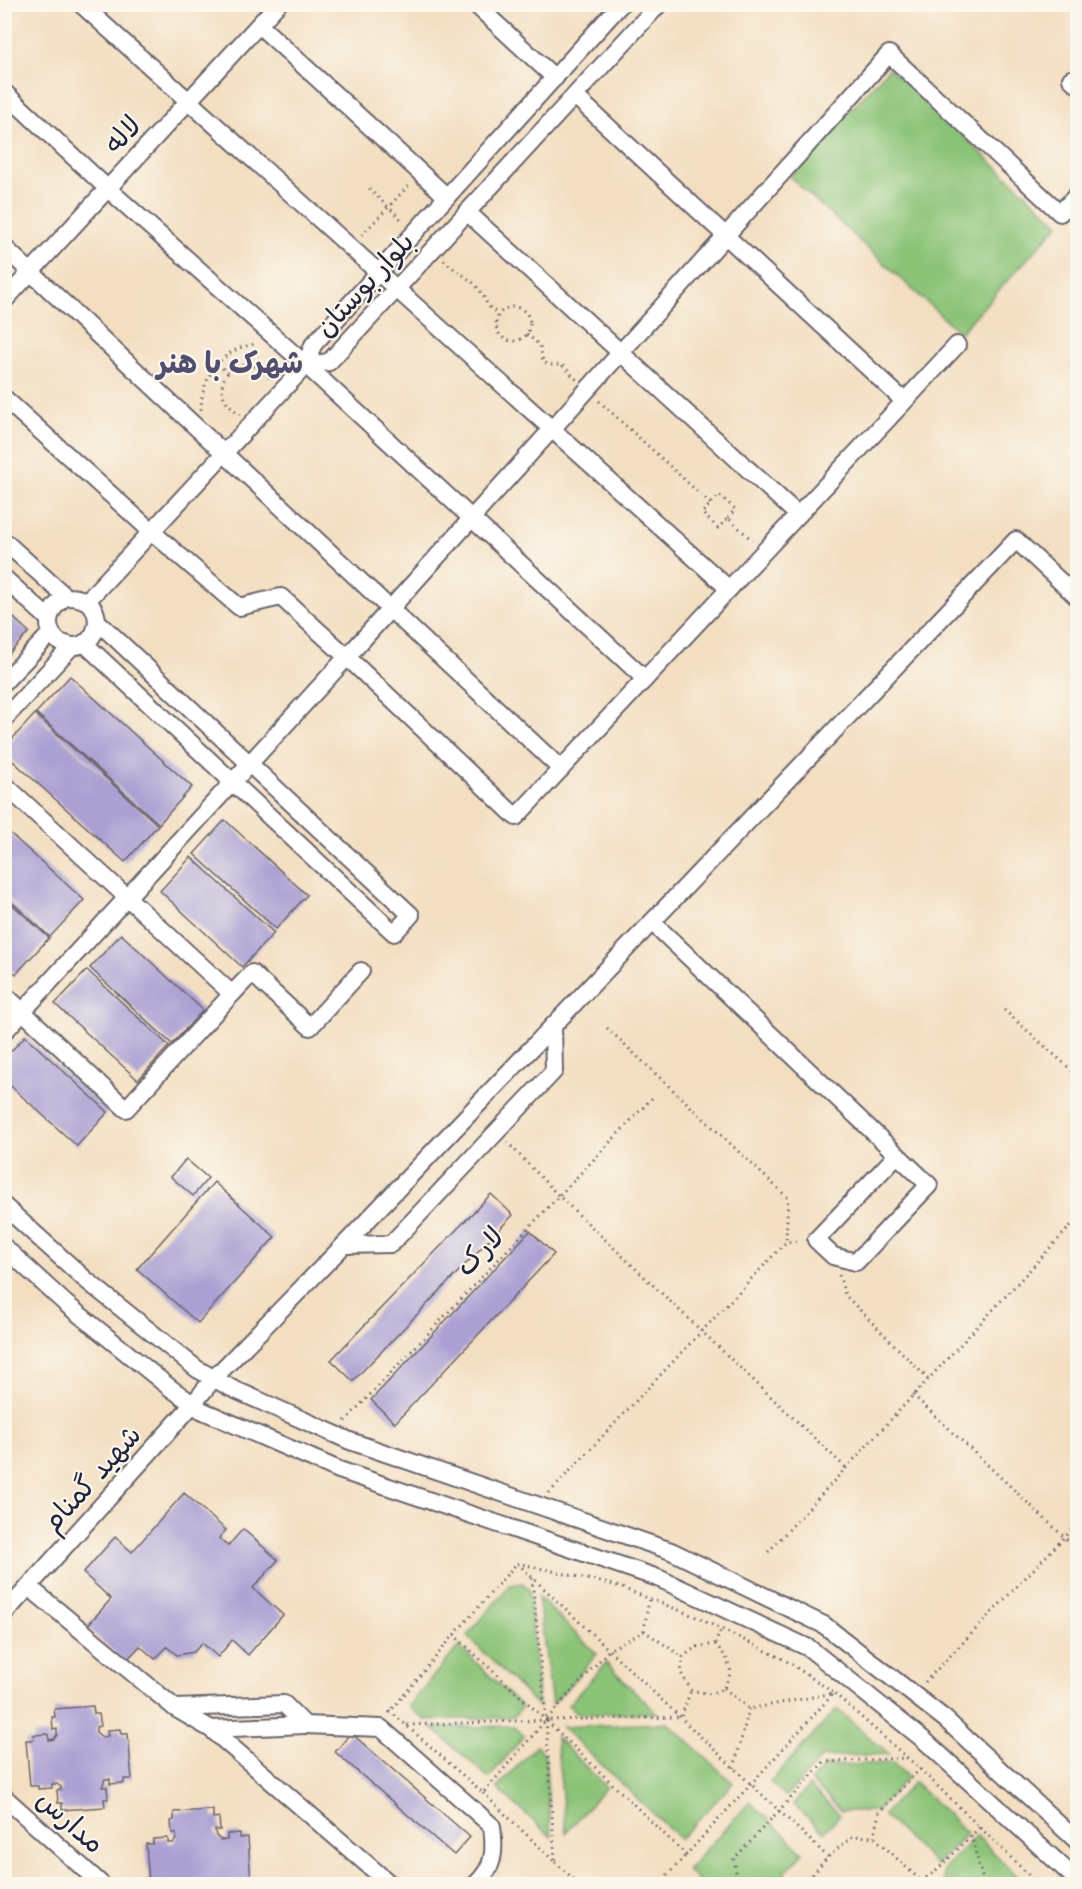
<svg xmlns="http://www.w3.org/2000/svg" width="1082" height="1889" font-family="Caveat,'Playpen Sans Arabic',sans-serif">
  <rect width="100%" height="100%" fill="#fbf7ec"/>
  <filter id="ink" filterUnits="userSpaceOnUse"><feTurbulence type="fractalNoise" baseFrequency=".0167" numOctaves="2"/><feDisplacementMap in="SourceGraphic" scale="12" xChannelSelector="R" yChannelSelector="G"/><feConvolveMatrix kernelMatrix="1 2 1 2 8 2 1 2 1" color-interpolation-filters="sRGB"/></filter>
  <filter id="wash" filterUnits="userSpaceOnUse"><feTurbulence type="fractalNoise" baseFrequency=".008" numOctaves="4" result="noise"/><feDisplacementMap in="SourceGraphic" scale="24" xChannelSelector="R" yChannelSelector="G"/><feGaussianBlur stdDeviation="1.35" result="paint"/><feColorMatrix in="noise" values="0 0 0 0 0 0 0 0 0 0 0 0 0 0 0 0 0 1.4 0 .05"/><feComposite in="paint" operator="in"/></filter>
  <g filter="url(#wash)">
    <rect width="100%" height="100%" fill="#f3dec1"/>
    <g fill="#8bc377" stroke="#567259" stroke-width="1.5">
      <polygon points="889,68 1059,224 960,333 790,177"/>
      <polygon points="523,1583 529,1589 539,1707 467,1636 510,1585"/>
      <polygon points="538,1597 597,1654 552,1705"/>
      <polygon points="459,1646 522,1707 514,1717 425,1720 408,1706"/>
      <polygon points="606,1663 657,1713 578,1714 568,1705"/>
      <polygon points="837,1709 889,1754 822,1757 786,1796 770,1782"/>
      <polygon points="668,1723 733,1783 680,1839 562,1727"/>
      <polygon points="514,1726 524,1736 489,1778 432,1728"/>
      <polygon points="556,1737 606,1787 566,1833"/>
      <polygon points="536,1746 545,1754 551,1837 497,1788"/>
      <polygon points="893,1763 908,1777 876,1811 841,1811 811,1781 825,1766"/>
      <polygon points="914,1782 967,1833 936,1865 883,1815"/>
      <polygon points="809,1786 840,1815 824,1832 793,1804"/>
      <polygon points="750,1802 803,1852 784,1874 786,1884 701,1884 687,1870"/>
      <polygon points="976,1835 1025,1884 944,1884 943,1870"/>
    </g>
    <g id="blocks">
      <g fill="#aaa0d3">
        <polygon points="4,609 29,632 4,659"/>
        <polygon points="70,676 192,787 159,824 36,713"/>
        <polygon points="35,714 158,825 125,862 4,753 4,748"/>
        <polygon points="225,820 307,895 276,929 194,854"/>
        <polygon points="4,828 84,900 50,937 4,895"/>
        <polygon points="191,857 274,933 242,967 160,891"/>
        <polygon points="4,897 49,938 16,974 4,964"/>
        <polygon points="121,934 203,1010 172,1044 90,968"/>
        <polygon points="87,970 169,1046 138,1080 55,1004"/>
        <polygon points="25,1036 108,1112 77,1146 4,1080 4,1059"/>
        <polygon points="186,1159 208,1178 193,1196 171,1177"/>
        <polygon points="214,1182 275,1237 198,1323 137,1269"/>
        <polygon points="491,1194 513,1215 353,1381 331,1360"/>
        <polygon points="530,1231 554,1254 395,1423 371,1400"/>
        <polygon points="184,1493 226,1530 219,1538 228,1546 243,1529 278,1560 253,1588 283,1615 248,1655 232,1640 218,1657 202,1643 194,1652 177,1655 167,1647 155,1659 140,1646 125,1662 86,1627 111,1599 83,1573 115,1537 132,1552"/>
        <polygon points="93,1706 94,1714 99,1714 101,1726 96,1727 96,1732 102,1737 108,1736 107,1730 120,1729 121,1734 128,1734 132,1779 124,1779 124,1783 110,1784 110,1779 105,1779 102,1787 107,1787 108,1799 104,1799 105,1807 62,1810 62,1803 58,1803 57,1790 61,1790 61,1787 57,1784 52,1784 52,1788 38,1789 38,1786 30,1786 26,1740 34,1740 33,1735 48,1734 49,1740 54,1739 57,1735 57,1729 53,1730 52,1717 55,1717 54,1709"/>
        <polygon points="351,1733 470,1837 454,1855 335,1752"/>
        <polygon points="213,1810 213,1818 219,1817 220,1830 215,1830 216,1836 221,1840 227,1840 227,1834 240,1833 240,1838 248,1837 251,1883 243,1883 243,1884 229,1884 229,1883 223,1884 149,1884 146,1844 153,1844 153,1839 168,1838 168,1843 173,1843 176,1839 176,1833 172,1833 171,1821 174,1820 174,1812"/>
      </g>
    </g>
  </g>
  <g filter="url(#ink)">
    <use href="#blocks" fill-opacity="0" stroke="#6b646a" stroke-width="1.5"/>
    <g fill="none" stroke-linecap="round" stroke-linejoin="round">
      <g stroke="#6b646a" stroke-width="20">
        <g id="minor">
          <polyline points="81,4 729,589"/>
          <polyline points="475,4 555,78"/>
          <polyline points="259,25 447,197"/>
          <polyline points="1071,79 1078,85"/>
          <polyline points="4,92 108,189 306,365 645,679"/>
          <polyline points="575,96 904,401"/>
          <polyline points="467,212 798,515"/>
          <polyline points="6,249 561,769"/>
          <polyline points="4,301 278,4"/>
          <polyline points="306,365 329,362 659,4"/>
          <polyline points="4,398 151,531 239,607 281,597 347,657 889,54 1060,213 1078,194"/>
          <path d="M4 541 66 597C113 595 100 654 68 645 63 643 59 643 56 639 42 624 51 606 66 597"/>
          <polyline points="4,578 48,618"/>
          <polyline points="87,601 306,365 313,345 621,4"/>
          <polyline points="84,643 394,933 411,915 97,621"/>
          <polyline points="4,682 51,633"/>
          <polyline points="4,719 72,646"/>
          <polyline points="4,784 232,994 126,1109 4,994"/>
          <polyline points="652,922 929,1185 856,1262 833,1256 816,1240 897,1155"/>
          <polyline points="232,994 252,973 310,1027 361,971"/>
          <polyline points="4,1032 347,657 516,817 957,345"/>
          <polyline points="4,1206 86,1280 197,1369 231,1388 350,1441 671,1551 824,1625 945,1719 1078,1842"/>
          <polyline points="344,1245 391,1244 554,1071 553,1026"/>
          <polyline points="4,1247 65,1303 169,1387 201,1410 339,1470 658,1578 809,1648 924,1740 1078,1881"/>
          <polyline points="29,1587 175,1708 211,1729 390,1884"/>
          <polyline points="4,1614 193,1404 214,1378 344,1245 1016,540 1078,598"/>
          <path d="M176 1708 284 1704 305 1725 381 1728 492 1826C495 1851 495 1866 476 1884"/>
          <polyline points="211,1729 305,1725"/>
          <polyline points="4,1797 101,1884"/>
        </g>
      </g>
      <g stroke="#6b646a" stroke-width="3" stroke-dasharray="1.5 4.5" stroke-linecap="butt">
        <polyline points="369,189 403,221"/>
        <polyline points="362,235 411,183"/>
        <path d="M444 260C454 271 469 277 478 288 486 297 486 310 499 313"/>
        <circle cx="513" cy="324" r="17"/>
        <polyline points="527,334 540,346 543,361 549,365 562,365 577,380"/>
        <polyline points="218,364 228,373"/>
        <polyline points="599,401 711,504"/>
        <path d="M201 410C201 377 222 348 256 344"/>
        <path d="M240 415C235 410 227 404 224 397 217 381 231 363 248 365 258 366 265 374 272 380"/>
        <polyline points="728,518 735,509 719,495 702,513 718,528 728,518 752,540"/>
        <polyline points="1004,1010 1078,1076"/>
        <polyline points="607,1028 788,1198 786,1242"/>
        <polyline points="507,1142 559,1196 846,1468"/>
        <polyline points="839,1275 845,1295 928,1379"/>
        <polyline points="913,1395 1078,1550"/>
        <polyline points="345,1421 654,1096"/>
        <polyline points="549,1493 786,1242 799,1241"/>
        <polyline points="768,1552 1078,1218"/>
        <polyline points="532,1578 546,1720 609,1650 644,1631 683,1657"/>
        <polyline points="644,1631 649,1598"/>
        <polygon points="715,1644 726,1657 731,1672 724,1688 710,1694 691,1690 681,1673 683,1657 696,1647"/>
        <polyline points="715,1644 721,1630"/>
        <polyline points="925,1682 1078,1523"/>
        <polyline points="724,1688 749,1709 834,1693 920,1769 1038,1884"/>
        <polyline points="390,1711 483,1793 546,1720 686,1855 834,1693 785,1660 694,1616 614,1585 517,1563"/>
        <polyline points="389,1713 454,1635 517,1563 828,1857"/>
        <polyline points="407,1725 546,1720 454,1635"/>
        <polyline points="734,1768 749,1709"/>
        <polyline points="483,1793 555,1862 546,1720 681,1717 691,1690"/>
        <polyline points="971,1835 984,1884"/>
        <polyline points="874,1837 879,1812 920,1769"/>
        <polyline points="555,1862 579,1884"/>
        <polyline points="921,1881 936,1871 981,1826"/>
        <polyline points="659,1884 686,1855"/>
        <polyline points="738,1884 734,1859 824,1762 907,1758"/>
        <polyline points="807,1884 806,1882 828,1857 853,1836 874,1837 921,1881 921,1884"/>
      </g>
      <use href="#minor" stroke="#fff" stroke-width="16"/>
    </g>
  </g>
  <g text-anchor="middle" stroke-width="4.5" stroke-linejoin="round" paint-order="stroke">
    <g font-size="28" fill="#22223b" stroke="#fbf7ec">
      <text transform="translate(122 134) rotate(-47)" y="10">لاله</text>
      <text transform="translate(364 284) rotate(-47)" y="10">بلوار بوستان</text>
      <text transform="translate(479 1251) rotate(-46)" y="10">لارک</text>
      <text transform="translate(91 1478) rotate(-48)" y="10">شهید گمنام</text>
      <text transform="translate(71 1821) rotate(42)" y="10">مدارس</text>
    </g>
    <g font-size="30" font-weight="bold" fill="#524e70" stroke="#fbf7ec">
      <text x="230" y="373">شهرک با هنر</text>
    </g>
  </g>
  <rect width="1082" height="1889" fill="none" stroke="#fbf7ec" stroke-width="24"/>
</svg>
